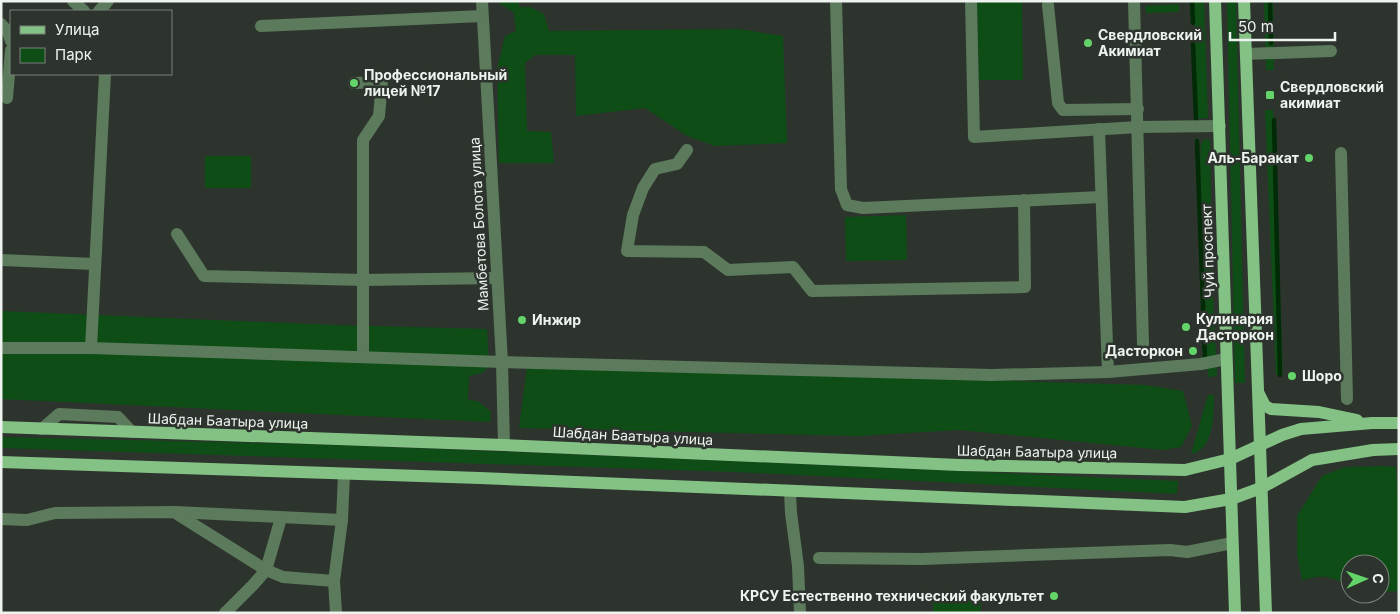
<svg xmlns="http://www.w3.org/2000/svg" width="1400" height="614" font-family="Inter,sans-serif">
  <rect width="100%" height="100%" fill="#2d342d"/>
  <g fill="#0e4d16">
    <polygon points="496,1 519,1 519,7 530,7 544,14 549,31 739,29 783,36 787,143 715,146 687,136 645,108 576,116 575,55 535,55 525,63 527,131 551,132 554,163 499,163 497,69 505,36 516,31 514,13"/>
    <polygon points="977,1 1022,1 1023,80 979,80"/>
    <polygon points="1194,1 1204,1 1208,118 1197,119"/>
    <polygon points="1227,1 1236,1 1245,383 1235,383"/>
    <polygon points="1264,1 1273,1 1274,70 1266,70"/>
    <polygon points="1179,4 1179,12 1146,13 1145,6"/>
    <polygon points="1265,110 1273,110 1283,374 1276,375"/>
    <polygon points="1204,139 1210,140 1212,277 1217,376 1208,377 1200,166 1201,145"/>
    <rect x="205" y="156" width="46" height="32"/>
    <polygon points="906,215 907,260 846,261 845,217"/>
    <polygon points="1,311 335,325 487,329 489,366 482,373 469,376 468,400 478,401 491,412 490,422 1,399"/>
    <polygon points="527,367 1145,385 1183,391 1192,426 1181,447 1163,450 959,430 857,436 519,428"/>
    <path d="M1208 395H1214C1214 413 1214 450 1191 454Z"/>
    <polygon points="1,437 338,445 736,461 1178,481 1177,494 735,472 1,448"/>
    <path d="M1384 466 1396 467 1399 523V591L1380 592V564H1350V585C1343 583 1338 580 1331 578 1322 575 1311 578 1302 580L1297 554V516L1322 476 1345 467Z"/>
    <polygon points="980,597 981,613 933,613 933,598"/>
  </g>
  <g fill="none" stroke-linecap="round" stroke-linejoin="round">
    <g stroke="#012b06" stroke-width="4.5">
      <polyline points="1192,1 1193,23"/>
      <polyline points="1270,1 1271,43"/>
      <polyline points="1193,44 1196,119"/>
      <polyline points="1274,120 1280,375"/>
      <polyline points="1197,141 1205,360"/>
    </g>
    <g stroke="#5c7a5c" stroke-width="12">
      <polyline points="73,1 84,11"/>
      <polyline points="482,1 502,362 504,445"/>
      <polyline points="836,1 841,189 847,205 863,208 1101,197"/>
      <polyline points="971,1 974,137 1138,127 1220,126"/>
      <polyline points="1134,1 1143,344"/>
      <polyline points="1048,5 1058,103 1063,110 1138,109"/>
      <polyline points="99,11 108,1"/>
      <polyline points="1,24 8,32 11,41"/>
      <polyline points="261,26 482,16"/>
      <polyline points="1246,54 1331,51"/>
      <polyline points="354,83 382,82 379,116 363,140 363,356"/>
      <polyline points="7,98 11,50"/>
      <polyline points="1099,129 1108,372"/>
      <polyline points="687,150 677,164 655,169 643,188 633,215 627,251 704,252 728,270 793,267 812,291 1025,287 1024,200"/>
      <polyline points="1341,153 1347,399"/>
      <polyline points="177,234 204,276 363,280 496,278"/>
      <polyline points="1,260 95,264"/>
      <polyline points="1,348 91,348 502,362 992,375 1108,372 1201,364 1226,359"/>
      <polyline points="91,348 105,74"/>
      <polyline points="42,429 59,414 118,417 132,432"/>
      <polyline points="790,492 791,513 798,566 800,613"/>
      <polyline points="177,514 266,570 283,577 334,581"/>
      <polyline points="1,519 27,520 55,513 175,512 342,520"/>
      <polyline points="819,558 922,559 1170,550 1187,552 1232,543"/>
      <polyline points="225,613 253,585 266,570 281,518"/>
      <polyline points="336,613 334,581 342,520 344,474"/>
    </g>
    <g stroke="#83c284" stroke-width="12">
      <polyline points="1215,1 1235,613"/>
      <polyline points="1244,1 1266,613"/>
      <polyline points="1259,394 1265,406 1271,409 1319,412 1357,420"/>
      <polyline points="1,427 504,445 959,465 1185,470 1230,459 1282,435 1301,429 1372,423 1399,423"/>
      <polyline points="1,462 480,478 1185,507 1231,499 1261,488 1312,460 1373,450 1399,449"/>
    </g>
  </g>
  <g fill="#62d469" stroke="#2d342d" stroke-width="2">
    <circle cx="1088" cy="43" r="5"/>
    <circle cx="354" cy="83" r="5"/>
    <rect x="1265" y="90" width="10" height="10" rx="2.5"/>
    <circle cx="1309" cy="158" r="5"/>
    <circle cx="522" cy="320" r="5"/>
    <circle cx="1186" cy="327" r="5"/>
    <circle cx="1193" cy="351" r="5"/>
    <circle cx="1292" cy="376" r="5"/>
    <circle cx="1054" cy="596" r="5"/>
  </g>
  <g text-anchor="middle" stroke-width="5" stroke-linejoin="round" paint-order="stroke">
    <g font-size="14" font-weight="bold" fill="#eff3ef" stroke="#2d342d" text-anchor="start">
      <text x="1098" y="40">Свердловский<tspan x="1098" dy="16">Акимиат</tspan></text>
      <text x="364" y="80">Профессиональный<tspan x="364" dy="16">лицей №17</tspan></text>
      <text x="1280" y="92">Свердловский<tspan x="1280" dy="16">акимиат</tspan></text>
      <text x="1299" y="163" text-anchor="end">Аль-Баракат</text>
      <text x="1196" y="324">Кулинария<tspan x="1196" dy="16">Дасторкон</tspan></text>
      <text x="532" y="325">Инжир</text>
      <text x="1183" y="356" text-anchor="end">Дасторкон</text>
      <text x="1302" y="381">Шоро</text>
      <text x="1044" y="601" text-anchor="end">КРСУ Естественно технический факультет</text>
    </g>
    <g font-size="14" fill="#eff3ef" stroke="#2d342d">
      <text transform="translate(479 224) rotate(-93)" y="5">Мамбетова Болота улица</text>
      <text transform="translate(1208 251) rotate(-92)" y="5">Чуй проспект</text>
      <text transform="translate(228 421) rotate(2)" y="5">Шабдан Баатыра улица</text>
      <text transform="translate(633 436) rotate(3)" y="5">Шабдан Баатыра улица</text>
      <text transform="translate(1037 452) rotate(1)" y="5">Шабдан Баатыра улица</text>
    </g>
  </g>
  <rect width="1400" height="614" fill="none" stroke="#eff3ef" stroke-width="5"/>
  <rect x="10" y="10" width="162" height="65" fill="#2d342d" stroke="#7b807b"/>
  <rect x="20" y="26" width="25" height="8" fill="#83c284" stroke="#7b807b"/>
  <text x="55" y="35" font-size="15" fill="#eff3ef">Улица</text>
  <rect x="20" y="48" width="25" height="15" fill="#0e4d16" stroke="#7b807b"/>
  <text x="55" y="60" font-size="15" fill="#eff3ef">Парк</text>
  <g transform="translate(1365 579) rotate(88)"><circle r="24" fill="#2d342d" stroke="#7b807b"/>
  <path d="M0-4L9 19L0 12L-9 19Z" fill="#62d469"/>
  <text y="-8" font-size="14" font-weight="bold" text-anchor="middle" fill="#eff3ef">С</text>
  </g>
  <path d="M1230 32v8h105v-8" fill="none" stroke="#eff3ef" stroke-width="2.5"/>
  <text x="1238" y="32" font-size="15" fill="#eff3ef" stroke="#2d342d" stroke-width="4" paint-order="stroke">50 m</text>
</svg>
